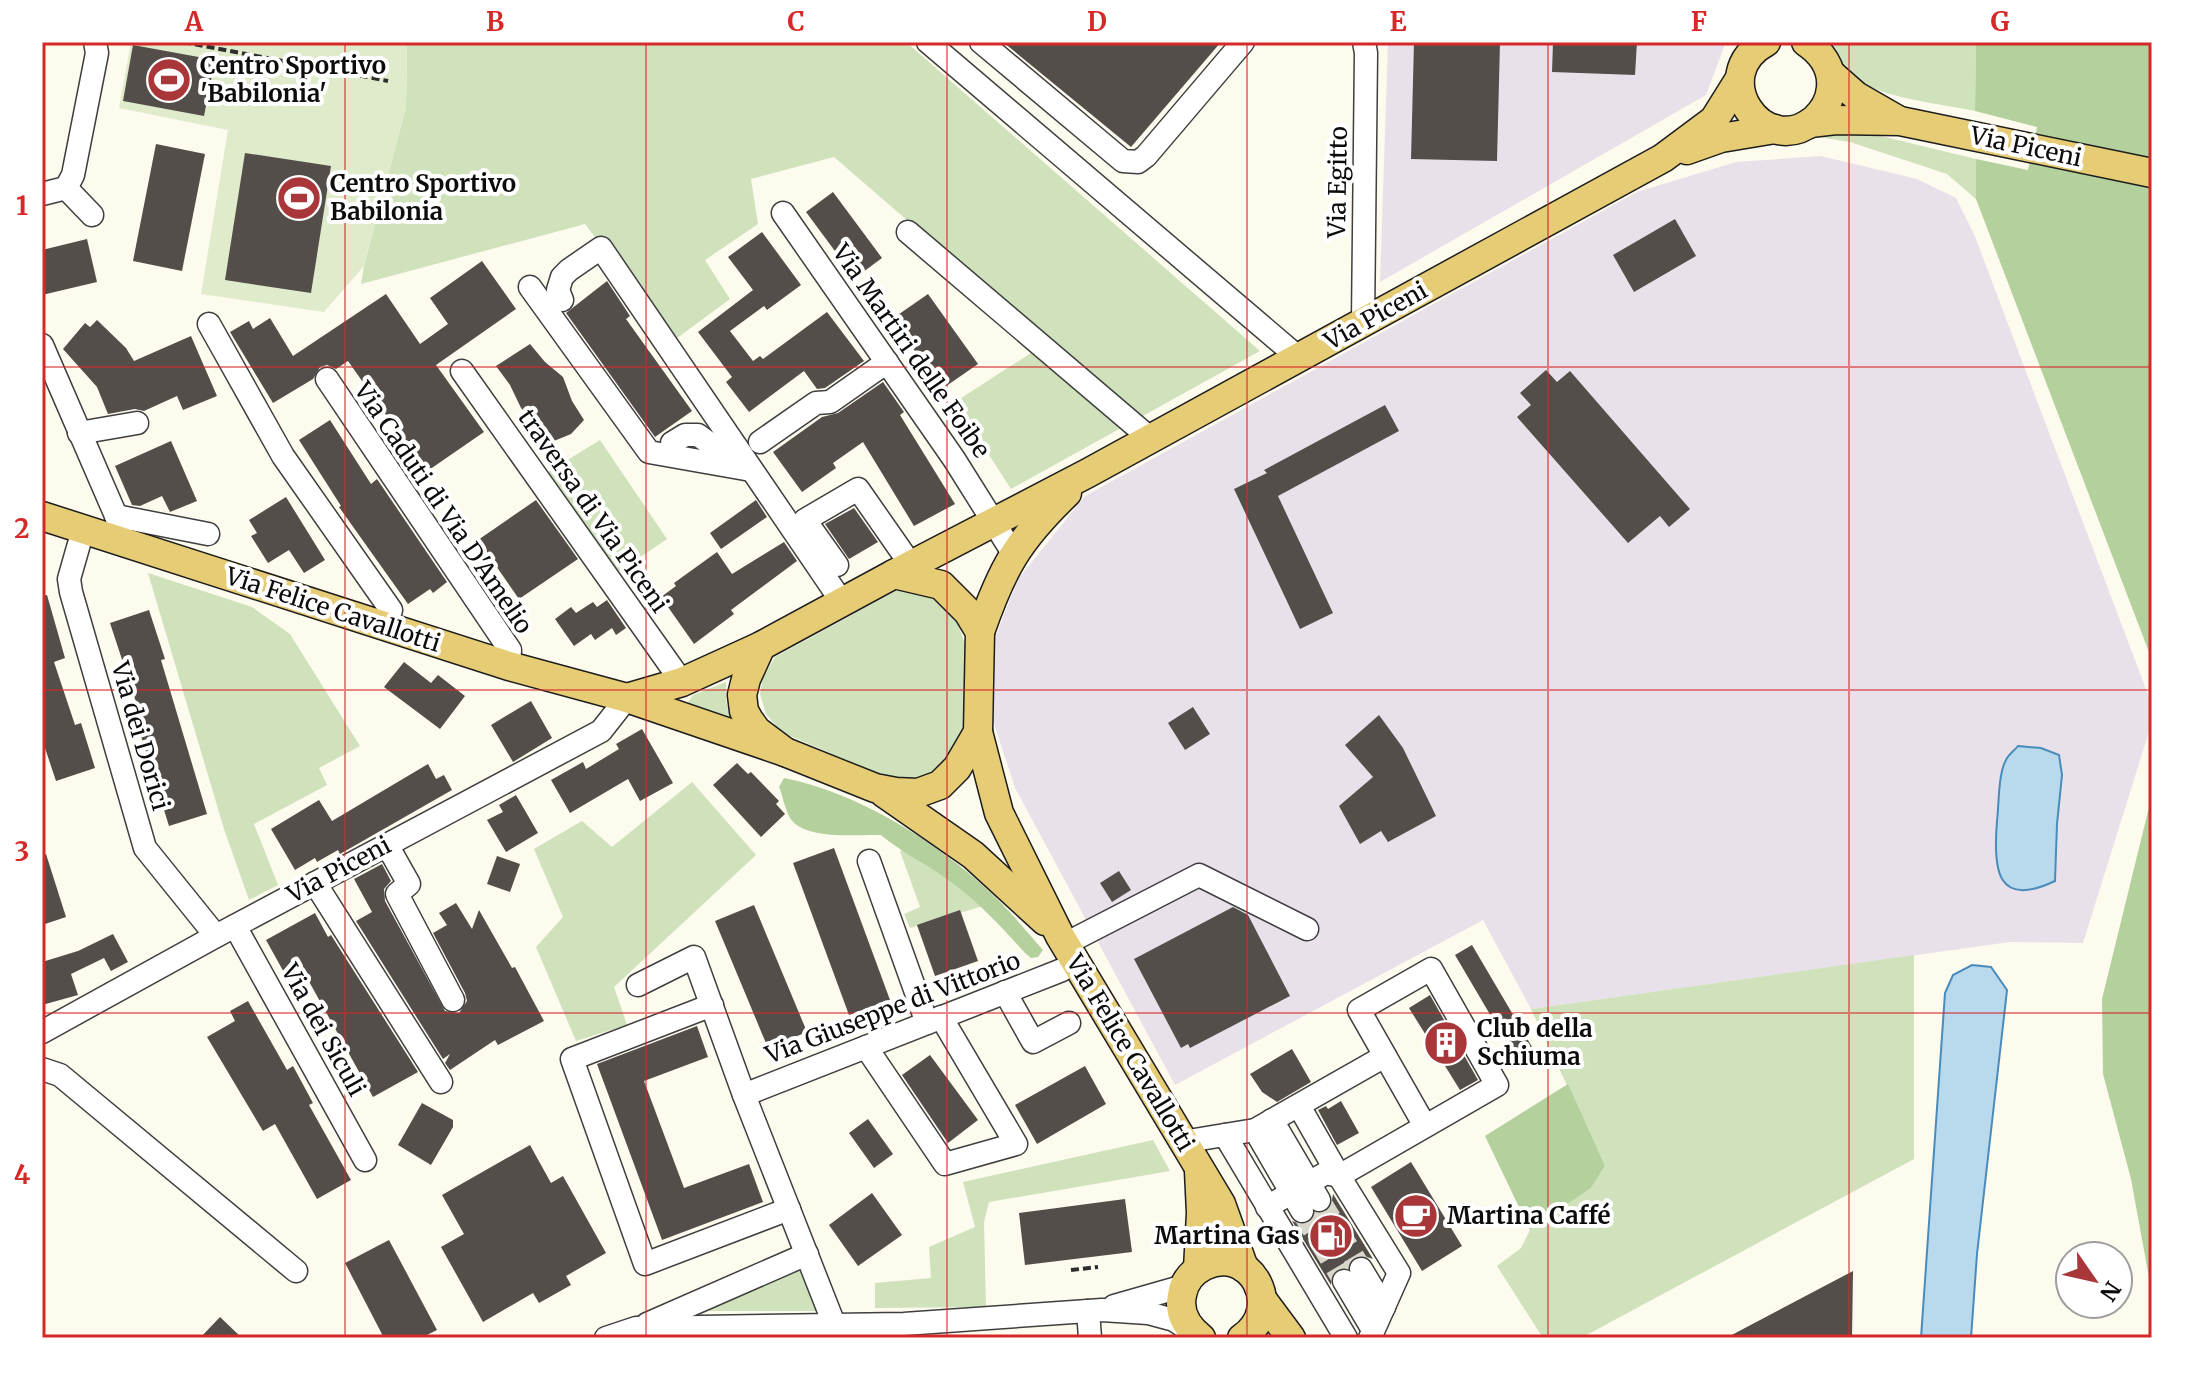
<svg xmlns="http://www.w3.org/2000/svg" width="2194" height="1380" font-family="Merriweather,serif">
  <rect width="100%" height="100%" fill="#fdfaee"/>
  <g fill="#e9e1ea">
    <polygon points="1388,42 1726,42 1706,95 1380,282"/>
    <polygon points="1821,156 1917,179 1956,198 1974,234 2152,705 2152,722 2083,943 2010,942 1531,1009 1483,920 1175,1085 1015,788 992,718 988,656 1018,579 1085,496 1637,192 1736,162"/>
  </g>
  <g fill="#cfe2bc">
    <polygon points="407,42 906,42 1260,351 1011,489 955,402 1048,342 834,157 751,179 758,224 705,260 730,299 673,341 585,224 361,284 364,266 406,107"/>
    <path d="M1827 42H1976L1975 111C1944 104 1884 99 1859 80 1846 70 1837 55 1827 42Z"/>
    <polygon points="1852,129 1976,159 1976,199 1947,174 1850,142 1806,135"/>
    <polygon points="600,440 667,539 614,575 545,474"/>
    <polygon points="148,573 252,607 290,634 360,746 319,768 327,785 254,824 278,885 249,900 224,829"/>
    <polygon points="905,589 929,595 952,615 958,624 967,650 964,728 952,754 934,772 910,779 882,775 781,732 766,714 760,694 763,678 775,657 896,591"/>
    <polygon points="726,682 726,700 731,723 686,705 693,695"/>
    <polygon points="692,782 756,855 614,987 627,1025 576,1041 536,947 563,917 534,849 582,821 612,847"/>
    <polygon points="917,846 993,903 910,928 904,914 920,907 900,851"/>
    <polygon points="1914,955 1914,1159 1581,1338 1543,1338 1497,1266 1521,1248 1530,1230 1591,1188 1605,1166 1531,1009"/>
    <polygon points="1153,1140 1170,1171 989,1202 984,1222 986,1307 875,1308 875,1283 931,1278 929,1247 975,1227 963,1182"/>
    <polygon points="804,1262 822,1311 691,1311"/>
  </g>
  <g fill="#b4d19d">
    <polygon points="1976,42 2148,42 2152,53 2152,660 1976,199 1976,159 2028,170 2037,127 1975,111"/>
    <path d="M784 778C857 792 939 843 993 895 1011 912 1026 931 1043 950L1038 957 1031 958 1025 953C998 923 972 895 938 873 919 860 900 851 881 835 857 834 805 841 790 818 785 809 783 797 779 787Z"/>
    <polygon points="2152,795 2152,1294 2131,1179 2103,1074 2102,999"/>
    <polygon points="1568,1084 1605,1166 1591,1188 1530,1230 1485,1136"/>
  </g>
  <polygon fill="#e0ebcc" points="131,42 407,42 406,107 364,266 324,312 201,294 228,130 119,108"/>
  <g fill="#b9d9ed" stroke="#498cbb" stroke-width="2">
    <path d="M2018 746 2041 748 2059 755 2062 775 2057 824 2055 881C1996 909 1993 869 1997 821 1999 805 1998 774 2006 760 2008 755 2015 750 2018 746Z"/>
    <polygon points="1972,965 1991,967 2007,990 1977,1254 1971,1338 1921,1338 1945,993 1953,975"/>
  </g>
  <g fill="#534e4a">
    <polygon points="1003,42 1221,42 1131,147"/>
    <polygon points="1414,42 1500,42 1497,161 1411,159"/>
    <polygon points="1553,42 1637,42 1635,75 1552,72"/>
    <polygon points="133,45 215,60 204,116 123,101"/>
    <polygon points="156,144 205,154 182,271 133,261"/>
    <polygon points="245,153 331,166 311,293 225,280"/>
    <polygon points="833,192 882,258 855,278 806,212"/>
    <polygon points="1675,219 1696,256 1634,292 1613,255"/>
    <polygon points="762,232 801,285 767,310 764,306 730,331 753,361 760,356 763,359 827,312 864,361 825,388 817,389 804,371 749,412 726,382 732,377 698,332 753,290 728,257"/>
    <polygon points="87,239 97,282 42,295 42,250"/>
    <polygon points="482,261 516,309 436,365 484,432 426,472 348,361 336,369 327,365 320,367 313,379 273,403 230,332 249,321 253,329 270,318 293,356 386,294 420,344 448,324 430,298"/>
    <polygon points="607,281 630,316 626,319 692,411 655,437 566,313"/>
    <polygon points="928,294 978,364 942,389 892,319"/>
    <polygon points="97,320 126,348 134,361 191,336 217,396 183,410 177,396 144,411 135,409 108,414 97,387 63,349 85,323 90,327"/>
    <polygon points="530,344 545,362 563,377 572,401 584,420 571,434 549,443 536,424 521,408 510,385 496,366"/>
    <polygon points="1546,370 1557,382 1570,371 1690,509 1669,527 1660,516 1628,543 1517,417 1531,405 1520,393"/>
    <polygon points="883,382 904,412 900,415 955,504 914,526 863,442 833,463 836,468 802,492 773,452 822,417 838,413"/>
    <polygon points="1385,405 1399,431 1278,496 1333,613 1300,629 1234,489 1267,473 1264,470"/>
    <polygon points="330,420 371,484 377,479 447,582 433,593 430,589 408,604 339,507 341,506 299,440"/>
    <polygon points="171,441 197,501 170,512 162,496 140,506 132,505 115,466"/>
    <polygon points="286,497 325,560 304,573 289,550 268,563 251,536 257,533 249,520"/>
    <polygon points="536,500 578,559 519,599 478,540"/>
    <polygon points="756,500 767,517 721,549 710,533"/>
    <polygon points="854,508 878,542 849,559 825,524"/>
    <polygon points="784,542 797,561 731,610 734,614 694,644 661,597 676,586 674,583 717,552 732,574"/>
    <polygon points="47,595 65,658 54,662 75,725 81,723 95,768 56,781 42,739 42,596"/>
    <polygon points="607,600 626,628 616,635 612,628 595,640 591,634 574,646 555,619 571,607 576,613 593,602 597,607"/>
    <polygon points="149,610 165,659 161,660 207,814 169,826 131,704 136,702 110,623"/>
    <polygon points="404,662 431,683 438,675 465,696 440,729 384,687"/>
    <polygon points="531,701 552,738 513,762 491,725"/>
    <polygon points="1193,707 1210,734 1185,750 1168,723"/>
    <polygon points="1379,715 1403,748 1436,816 1388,842 1381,831 1360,844 1339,806 1373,777 1345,745"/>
    <polygon points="642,729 673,783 640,801 628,779 570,813 551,780 583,762 586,769 619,749 616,744"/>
    <polygon points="737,763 748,774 751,772 779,801 776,804 785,814 761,837 713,785"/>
    <polygon points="428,764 436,779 444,775 452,790 340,854 338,850 317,862 315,858 295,870 271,829 319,800 332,821"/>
    <polygon points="516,795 538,833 506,852 487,820 503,812 499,805"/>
    <polygon points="834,848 890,1000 849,1015 793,863"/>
    <polygon points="46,854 66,917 42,925 42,855"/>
    <polygon points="497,856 520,864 510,892 487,884"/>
    <polygon points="382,864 391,881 384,889 385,901 445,1011 459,1013 467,1001 465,993 433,933 447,925 439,913 456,903 472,929 479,910 512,968 515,967 544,1021 498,1045 495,1040 450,1070 445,1063 450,1054 443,1059 356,921 372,912 354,879"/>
    <polygon points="1119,871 1131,890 1112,902 1100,883"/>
    <polygon points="754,905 807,1032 768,1048 715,921"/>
    <polygon points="1233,907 1248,915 1290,996 1190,1048 1188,1044 1181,1048 1134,959"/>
    <polygon points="960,910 978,961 935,976 917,925"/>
    <polygon points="315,913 328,937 331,935 418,1072 373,1097 301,967 286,976 266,940"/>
    <polygon points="113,934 128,962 111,971 104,958 71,974 78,995 42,1005 42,962 78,951"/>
    <polygon points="1472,945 1535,1052 1518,1062 1455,955"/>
    <polygon points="1430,995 1478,1080 1460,1090 1409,1008"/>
    <polygon points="248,1001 287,1070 293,1066 313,1103 309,1105 351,1180 317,1199 275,1124 263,1131 207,1037 235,1021 230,1011"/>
    <polygon points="697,1026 708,1057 644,1081 684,1188 749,1164 763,1202 662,1240 597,1064"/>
    <polygon points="1292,1049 1311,1082 1277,1102 1262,1092 1250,1074"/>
    <polygon points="930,1055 978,1120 948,1143 902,1075"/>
    <polygon points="1085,1066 1106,1104 1037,1144 1015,1105"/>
    <polygon points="1341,1101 1359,1133 1337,1145 1318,1110 1326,1106 1328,1109"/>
    <polygon points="422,1103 453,1120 453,1127 431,1165 398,1145"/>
    <polygon points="868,1119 893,1154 874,1168 849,1133"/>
    <polygon points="530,1145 551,1183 563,1176 606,1253 566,1276 571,1285 539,1303 533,1293 483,1322 441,1247 464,1234 442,1195"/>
    <polygon points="1411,1162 1462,1246 1422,1271 1371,1187"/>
    <polygon points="872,1193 902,1235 858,1266 829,1225"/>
    <polygon points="1333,1194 1373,1259 1361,1255 1354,1257 1347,1268 1338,1269 1332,1274 1331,1285 1292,1221 1303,1225 1310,1223 1316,1213 1327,1212 1331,1206"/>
    <polygon points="1125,1199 1132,1252 1025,1265 1019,1213"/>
    <polygon points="389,1240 437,1330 421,1338 384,1338 345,1263"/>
    <polygon points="1853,1271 1852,1338 1726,1338"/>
    <polygon points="220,1317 242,1338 200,1338"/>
  </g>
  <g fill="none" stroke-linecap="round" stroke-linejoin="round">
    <g stroke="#d9d6cc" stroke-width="22" stroke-dasharray="22 11" stroke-linecap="butt">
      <polyline points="1319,1200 1361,1269"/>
      <polyline points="1302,1211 1344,1281"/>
    </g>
    <g stroke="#3f3f3f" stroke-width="25">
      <g id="minor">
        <polyline points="928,42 1299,358"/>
        <polyline points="981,42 1123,161 1138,162 1146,156 1243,42"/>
        <polyline points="66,188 92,215"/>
        <polyline points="42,194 66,188 73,175 97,53 95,42"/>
        <polyline points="783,213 954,459 1013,553"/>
        <polyline points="908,232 1151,439"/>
        <polyline points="530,287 649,452 751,470"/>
        <polyline points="562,300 558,290 562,277 569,270 601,248 842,602"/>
        <polyline points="1363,322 1366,53 1364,42"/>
        <polyline points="209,324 283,456 391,610 386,627"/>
        <polyline points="42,345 120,525 115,541"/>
        <polyline points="462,371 682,682"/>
        <polyline points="327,379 510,650 509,666"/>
        <polyline points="79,433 137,423"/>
        <polyline points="760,442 816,403 830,402 887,362"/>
        <polyline points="672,443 685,435 698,435 721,452 737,448"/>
        <polyline points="116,516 208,534"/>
        <polyline points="83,530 69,579 71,592 145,848 216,936"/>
        <polyline points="837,565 805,520 858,489 911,565"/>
        <polyline points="387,845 409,884 397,894 453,1000"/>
        <polyline points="869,861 927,1023"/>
        <polyline points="315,883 441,1082"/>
        <polyline points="235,926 365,1160"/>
        <polyline points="1065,944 1199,875 1307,929"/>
        <polyline points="638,985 694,957 744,1095 834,1324"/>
        <polyline points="1005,992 1033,1042 1069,1023"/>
        <polyline points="712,1005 572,1059 645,1264 789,1209"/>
        <polyline points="42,1032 216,936 601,731 627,698"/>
        <polyline points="866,1047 945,1164 1016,1144 941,1017"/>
        <polyline points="42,1069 60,1075 296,1271"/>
        <polyline points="744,1095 1062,970"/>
        <polyline points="1299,1106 1339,1176 1497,1085 1431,969 1359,1010 1425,1126"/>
        <polyline points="1272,1120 1319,1200"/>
        <polyline points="1255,1130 1302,1211"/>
        <polyline points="1225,1135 1346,1338"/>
        <polyline points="1182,1142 1255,1130 1385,1056"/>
        <polyline points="1267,1207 1326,1173 1339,1176 1399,1273 1370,1338"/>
        <polyline points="1361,1269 1384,1307"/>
        <polyline points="1344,1281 1373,1330"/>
        <polyline points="1114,1306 1184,1286"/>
        <polyline points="1088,1311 1090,1338"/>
        <polyline points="647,1324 807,1254"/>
        <polyline points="606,1338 636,1328 904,1324 1102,1310 1148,1313 1174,1320 1193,1333"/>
      </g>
    </g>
    <g stroke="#1d1d1d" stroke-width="31">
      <g id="major">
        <path d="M1766 42C1705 75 1763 161 1814 120 1823 112 1830 100 1831 88 1833 68 1821 52 1806 42"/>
        <polyline points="1831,74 1856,96 1896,119"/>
        <polyline points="1810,123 1836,120 1900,121 2152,173"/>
        <polyline points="1687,150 1721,138 1775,129"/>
        <polyline points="42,516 509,666 627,698 785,752"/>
        <polyline points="894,574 1088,473 1663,158 1714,120 1739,80"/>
        <polygon points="894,574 941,585 968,612 980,632 978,732 957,768 940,785 918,793 896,792 875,788 785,752 757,731 749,720 744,711 742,695 746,679 761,646"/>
        <path d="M980 632C1002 568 1018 540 1067 493"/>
        <polyline points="627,698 682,682 761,646"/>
        <polyline points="978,732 999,813 1060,936 1221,1204 1244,1268"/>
        <polyline points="884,793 973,855 1045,921"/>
        <polyline points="1198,1269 1201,1213 1199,1171"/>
        <polyline points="1262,1299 1291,1338"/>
        <path d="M1201 1338C1187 1327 1178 1313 1182 1295 1184 1282 1192 1272 1204 1266 1250 1243 1286 1308 1242 1338"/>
      </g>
    </g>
    <g stroke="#2e2e2e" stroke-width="4" stroke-dasharray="8 4" stroke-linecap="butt">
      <polyline points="183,42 388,81"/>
      <polyline points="1071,1270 1098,1267"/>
    </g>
    <use href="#minor" stroke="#fff" stroke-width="22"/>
    <use href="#major" stroke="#e6cc74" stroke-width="28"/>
  </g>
  <path fill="none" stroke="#d62828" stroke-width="2" stroke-opacity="0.55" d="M345 42V1338M646 42V1338M947 42V1338M1247 42V1338M1548 42V1338M1849 42V1338M42 367H2152M42 690H2152M42 1013H2152"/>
  <defs>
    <g id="stadium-disc" transform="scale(2.3)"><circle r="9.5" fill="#a9373a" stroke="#fff"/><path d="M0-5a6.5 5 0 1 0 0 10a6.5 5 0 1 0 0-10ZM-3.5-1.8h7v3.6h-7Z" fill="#fff"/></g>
    <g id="building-disc" transform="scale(2.3)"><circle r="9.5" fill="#a9373a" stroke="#fff"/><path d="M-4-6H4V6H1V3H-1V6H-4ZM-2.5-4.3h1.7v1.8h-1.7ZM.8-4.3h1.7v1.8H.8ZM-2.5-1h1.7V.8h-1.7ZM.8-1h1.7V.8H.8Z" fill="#fff"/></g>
    <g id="cafe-disc" transform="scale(2.3)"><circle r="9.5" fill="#a9373a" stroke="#fff"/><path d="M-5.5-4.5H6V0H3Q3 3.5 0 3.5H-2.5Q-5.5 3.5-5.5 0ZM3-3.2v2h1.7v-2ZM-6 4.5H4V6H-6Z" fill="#fff"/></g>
    <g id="fuel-disc" transform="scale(2.3)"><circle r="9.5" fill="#a9373a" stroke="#fff"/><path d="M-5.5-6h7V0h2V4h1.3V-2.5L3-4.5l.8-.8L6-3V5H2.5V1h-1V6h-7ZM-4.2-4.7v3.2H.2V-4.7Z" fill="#fff"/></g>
  </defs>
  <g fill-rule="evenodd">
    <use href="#stadium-disc" x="169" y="80"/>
    <use href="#stadium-disc" x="299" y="198"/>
    <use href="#building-disc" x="1446" y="1043"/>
    <use href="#cafe-disc" x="1416" y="1216"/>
    <use href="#fuel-disc" x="1331" y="1236"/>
  </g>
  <g text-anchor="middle" stroke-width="8" stroke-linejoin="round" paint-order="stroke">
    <g font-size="24" font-weight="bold" fill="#0c0c0c" stroke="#fff" text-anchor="start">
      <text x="200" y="74">Centro Sportivo<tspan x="200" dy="28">'Babilonia'</tspan></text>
      <text x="330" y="192">Centro Sportivo<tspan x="330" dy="28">Babilonia</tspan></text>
      <text x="1477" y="1037">Club della<tspan x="1477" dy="28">Schiuma</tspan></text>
      <text x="1447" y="1224">Martina Caffé</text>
      <text x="1300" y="1244" text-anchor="end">Martina Gas</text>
    </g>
    <g font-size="24" fill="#0c0c0c" stroke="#fff">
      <text transform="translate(2026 147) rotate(12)" y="8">Via Piceni</text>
      <text transform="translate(1338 182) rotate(-89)" y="8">Via Egitto</text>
      <text transform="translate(1376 316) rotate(-29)" y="8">Via Piceni</text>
      <text transform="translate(911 351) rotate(55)" y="8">Via Martiri delle Foibe</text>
      <text transform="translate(443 508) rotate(56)" y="8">Via Caduti di Via D'Amelio</text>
      <text transform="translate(593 511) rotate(55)" y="8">traversa di Via Piceni</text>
      <text transform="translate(333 610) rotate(18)" y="8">Via Felice Cavallotti</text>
      <text transform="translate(140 736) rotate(74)" y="8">Via dei Dorici</text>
      <text transform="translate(339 870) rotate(-28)" y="8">Via Piceni</text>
      <text transform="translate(893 1008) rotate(-21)" y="8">Via Giuseppe di Vittorio</text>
      <text transform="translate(323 1030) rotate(61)" y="8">Via dei Siculi</text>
      <text transform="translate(1130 1053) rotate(59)" y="8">Via Felice Cavallotti</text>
    </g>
  </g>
  <rect width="2194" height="1380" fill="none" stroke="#ffffff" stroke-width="88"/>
  <g transform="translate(2094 1280) rotate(124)"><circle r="38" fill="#ffffff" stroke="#9e9e9e" stroke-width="2"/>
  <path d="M0-6L14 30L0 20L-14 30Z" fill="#a9373a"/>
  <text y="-12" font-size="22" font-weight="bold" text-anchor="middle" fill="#0c0c0c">N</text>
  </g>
  <rect x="44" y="44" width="2106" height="1292" fill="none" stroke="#d62828" stroke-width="3"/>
  <g font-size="26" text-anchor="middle" font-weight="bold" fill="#d62828">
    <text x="194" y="31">A</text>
    <text x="495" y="31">B</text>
    <text x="796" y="31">C</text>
    <text x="1097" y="31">D</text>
    <text x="1398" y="31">E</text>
    <text x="1699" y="31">F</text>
    <text x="2000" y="31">G</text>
    <text x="22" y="215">1</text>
    <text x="22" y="538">2</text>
    <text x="22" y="861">3</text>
    <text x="22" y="1184">4</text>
  </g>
</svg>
